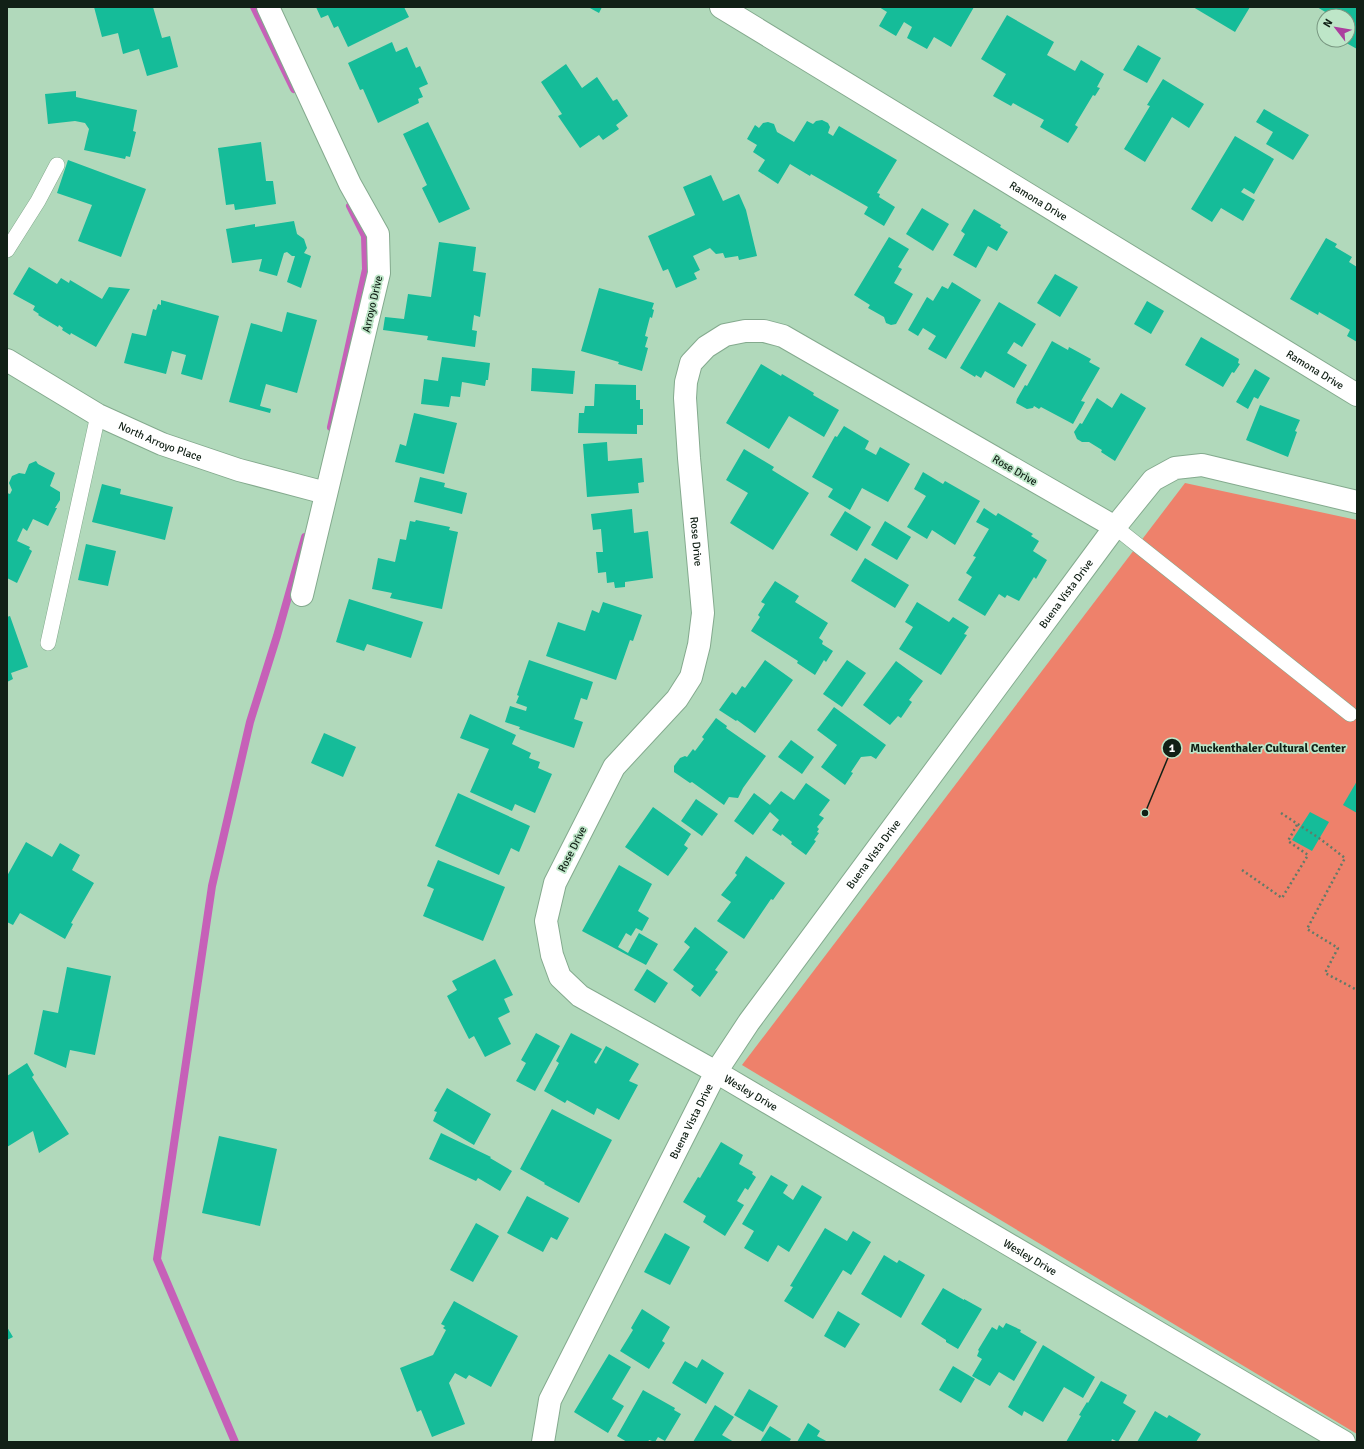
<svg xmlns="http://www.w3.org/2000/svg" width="1364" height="1449" font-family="Signika,sans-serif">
  <rect width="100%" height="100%" fill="#b1d9bb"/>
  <polygon fill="#ee816b" points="1185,483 1357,520 1357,1434 742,1065"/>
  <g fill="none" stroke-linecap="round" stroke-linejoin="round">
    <g stroke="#c660b8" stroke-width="8">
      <polyline points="254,7 294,89"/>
      <polyline points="331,427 366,269 365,236 350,206"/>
      <polyline points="235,1442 157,1259 212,886 250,722 277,636 305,537"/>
    </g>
  </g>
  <g fill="#15bc99">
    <polygon points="94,7 153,7 162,38 170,36 178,67 147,76 139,49 123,54 118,33 102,37"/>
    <polygon points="316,7 404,7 409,17 348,47 338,26 334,28 328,15 321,18"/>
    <polygon points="588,7 602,7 599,13"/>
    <polygon points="879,7 974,7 951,47 934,37 927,49 907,38 912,27 904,22 896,36 879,26 887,12"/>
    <polygon points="1193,7 1250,7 1235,32"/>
    <polygon points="1317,7 1357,7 1357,49 1341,40 1348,40 1348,16 1332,16"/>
    <polygon points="1007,15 1054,42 1047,55 1075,71 1081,60 1104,74 1097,87 1100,88 1095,96 1093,95 1075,125 1078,127 1068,143 1040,127 1044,120 1013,103 1011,106 993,96 1006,74 981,59"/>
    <polygon points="392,42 396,52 407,47 416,68 420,66 428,84 419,88 423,97 418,99 419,103 378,123 363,89 360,90 348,63"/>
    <polygon points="1138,45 1161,58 1147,83 1123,70"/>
    <polygon points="566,64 582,88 597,77 613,101 617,99 628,116 616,125 619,129 603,140 599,135 580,148 558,116 562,114 541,82"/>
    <polygon points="1163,79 1204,104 1189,128 1172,117 1145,162 1124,149 1150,106 1147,105"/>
    <polygon points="76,91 76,97 137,110 133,131 136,132 130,157 126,156 125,159 84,150 89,129 85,123 75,121 48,124 45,94"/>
    <polygon points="1264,109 1309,135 1293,160 1266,144 1273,132 1256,122"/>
    <polygon points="822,120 828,123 830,127 828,133 833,136 839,126 897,160 877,193 880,194 879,197 895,207 884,226 864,214 868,207 811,174 810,176 790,164 778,184 758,171 765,160 753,152 757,145 747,139 755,125 759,128 763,123 768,122 774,124 777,132 794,142 807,121 813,124 816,121"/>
    <polygon points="428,122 470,209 439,223 422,188 427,185 403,134"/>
    <polygon points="1235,136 1274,159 1254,194 1244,188 1241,192 1255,200 1243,221 1221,208 1212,222 1191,209"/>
    <polygon points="261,142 266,181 273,181 276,204 235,210 234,204 226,205 218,148"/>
    <polygon points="68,160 146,189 121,257 78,241 92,205 57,193"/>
    <polygon points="711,175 723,201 739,194 746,210 757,256 739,260 738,256 725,258 723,253 716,254 710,248 693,256 700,270 694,273 697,279 676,288 668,269 663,271 648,236 695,215 683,187"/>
    <polygon points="922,208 949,224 933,251 906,234"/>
    <polygon points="974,209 1001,225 1000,227 1008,232 997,251 988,246 976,268 953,255 965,234 961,231"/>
    <polygon points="294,221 297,234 304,239 307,248 304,253 311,256 301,288 287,282 295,256 292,256 287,252 284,253 277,276 259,271 262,259 232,263 226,229 255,224 255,227"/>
    <polygon points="889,237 909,249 898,267 902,269 894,283 913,294 896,324 891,325 886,323 884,317 868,308 870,305 854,295"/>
    <polygon points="1326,238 1337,244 1335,247 1352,257 1349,262 1357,267 1357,342 1347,336 1350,330 1319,312 1318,315 1290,299"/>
    <polygon points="439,242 476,247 473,271 486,273 480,317 474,315 472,330 477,331 475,347 427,340 428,336 383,330 385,317 404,319 408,294 431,297"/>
    <polygon points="29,267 57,284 61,278 69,283 70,280 102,299 109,287 130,289 96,347 71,333 70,335 62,330 63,328 59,325 58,327 38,315 39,314 33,310 35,306 13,294"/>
    <polygon points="1055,274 1078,287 1060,317 1037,303"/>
    <polygon points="952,282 981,300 946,359 928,349 936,336 923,328 918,336 908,330 927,297 933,301 942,286 948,289"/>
    <polygon points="599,288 654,303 652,309 654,310 652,318 650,317 645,336 648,337 645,347 648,348 642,371 618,364 619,362 581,351"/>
    <polygon points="161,300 219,316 202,380 181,374 186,355 172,351 166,374 124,363 132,333 146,336 153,309 156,310 158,304 161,305"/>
    <polygon points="1147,301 1164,311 1151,334 1134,324"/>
    <polygon points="999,302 1036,324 1022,347 1014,342 1007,353 1027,365 1014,388 985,371 981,378 976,375 975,377 960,368"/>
    <polygon points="287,312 317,320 297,393 266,384 260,406 271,409 270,413 229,402 251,323 282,332"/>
    <polygon points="1201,337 1239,359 1238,363 1240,364 1234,373 1232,372 1223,387 1185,365"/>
    <polygon points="1052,341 1068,350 1069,347 1091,359 1089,362 1100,368 1081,401 1085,402 1073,424 1041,407 1039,409 1034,406 1033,408 1027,409 1016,403 1017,399 1025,385 1027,386"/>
    <polygon points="442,357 490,363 488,380 486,380 485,386 462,382 460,397 451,396 449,407 421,404 424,379 438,381"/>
    <polygon points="761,364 781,376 782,374 814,393 813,395 839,410 824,437 789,416 769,449 726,423"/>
    <polygon points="532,368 575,371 573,394 531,391"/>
    <polygon points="1255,369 1270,378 1258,399 1254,397 1248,409 1236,402"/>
    <polygon points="595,384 636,385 636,400 640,400 640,409 643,409 643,425 637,425 637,434 578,433 579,413 584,413 585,406 594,406"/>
    <polygon points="1121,393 1146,408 1115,461 1101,452 1102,450 1089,442 1082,442 1077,439 1074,432 1080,423 1082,424 1097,398 1112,408"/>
    <polygon points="1260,405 1300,420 1295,431 1297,432 1288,457 1246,440"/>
    <polygon points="414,413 457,423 444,474 395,462 400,444 406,446"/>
    <polygon points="844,426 869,441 865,449 876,455 880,447 910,464 888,502 862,488 850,510 828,497 833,489 812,477 835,436 837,437"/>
    <polygon points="607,442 608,461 642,458 644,482 638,483 639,493 587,497 583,444"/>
    <polygon points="744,449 774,467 772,470 809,493 773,550 730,523 748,493 726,480"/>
    <polygon points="36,461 38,464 55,473 50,486 60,492 60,500 55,508 57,508 48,526 33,519 27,531 23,528 17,541 30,547 29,549 32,551 17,583 7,578 7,493 10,494 12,490 9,483 12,476 19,473 25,474 29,464"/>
    <polygon points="923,472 943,484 945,481 980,501 955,545 932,530 927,539 907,527 926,496 914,489"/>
    <polygon points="420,477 445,483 444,487 467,493 462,514 414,502"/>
    <polygon points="102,484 121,489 120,494 173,507 165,540 92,522"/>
    <polygon points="984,508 996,516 998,513 1033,534 1031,536 1039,541 1033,551 1047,560 1036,579 1034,577 1019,601 1007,595 1005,598 999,594 985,616 958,600 972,577 966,573 976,557 973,556 989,529 976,522"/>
    <polygon points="632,509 634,533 648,531 653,578 625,582 625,587 615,588 614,582 607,583 606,572 598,573 596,552 603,552 601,529 593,530 591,514"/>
    <polygon points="845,511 871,527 857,551 830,535"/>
    <polygon points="416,520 450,527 449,530 458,532 442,609 390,598 392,593 372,589 378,558 395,562 400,539 406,540 410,521 415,522"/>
    <polygon points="885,521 911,537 897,560 871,545"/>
    <polygon points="86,544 116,551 108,586 78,580"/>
    <polygon points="865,558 909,585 895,608 851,581"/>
    <polygon points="775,581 799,596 795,602 828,623 819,638 823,641 822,644 833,651 826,662 824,660 815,675 797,663 798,661 751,631 760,617 758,615 765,604 761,602"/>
    <polygon points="349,599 423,622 411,658 367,644 364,651 336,642"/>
    <polygon points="603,602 642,615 633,641 630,640 616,680 546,656 558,622 585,631 592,610 599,613"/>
    <polygon points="917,602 949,622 953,617 969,627 964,634 967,635 941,675 899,649 913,627 905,622"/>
    <polygon points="10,616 28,667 11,673 13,679 7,682 7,617"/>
    <polygon points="529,660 593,682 587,700 581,698 574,719 583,722 574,748 519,729 520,727 505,722 510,706 526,711 527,707 516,703 519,696 517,695"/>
    <polygon points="765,660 793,680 755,733 737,720 736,721 719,710 732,692 736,695 742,686 745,688"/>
    <polygon points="847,660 866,673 842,707 823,694"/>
    <polygon points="896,661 923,681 909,700 912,702 901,718 898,716 890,725 863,705"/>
    <polygon points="834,707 886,745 876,759 871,756 861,757 851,772 853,773 845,785 821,767 837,745 817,730"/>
    <polygon points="470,714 516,735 512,744 531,753 529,758 540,762 538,768 552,774 535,813 515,804 512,811 470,792 489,749 460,738"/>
    <polygon points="716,718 727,726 726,728 766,756 743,788 738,798 729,797 724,805 692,782 690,783 674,772 674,766 680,758 685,756 687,757 693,749 695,751 704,739 702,737"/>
    <polygon points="324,733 356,747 343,777 311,763"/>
    <polygon points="791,740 814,757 802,774 778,757"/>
    <polygon points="1357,781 1357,813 1343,805"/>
    <polygon points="806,783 830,800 819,815 824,818 817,827 819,829 817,832 819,833 814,840 816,841 806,855 791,844 792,842 782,834 781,836 772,830 779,820 770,812 753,835 734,821 754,793 770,805 781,791 794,800"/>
    <polygon points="458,793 530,826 519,852 511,848 499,875 435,846"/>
    <polygon points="696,799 718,814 702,836 681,821"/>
    <polygon points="653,807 691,834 684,845 688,848 668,876 625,847"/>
    <polygon points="1310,812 1329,822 1312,851 1292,840"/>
    <polygon points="26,842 52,857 60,843 80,855 72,870 94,883 71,923 73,924 65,939 20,913 13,925 7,922 7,876"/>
    <polygon points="746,856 785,883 773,900 771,899 744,939 717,921 731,902 721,895 737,875 735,873"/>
    <polygon points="438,860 505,887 483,941 423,916 434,889 427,886"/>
    <polygon points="619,865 652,884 638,911 649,918 642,931 636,928 631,936 626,933 618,947 628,953 639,933 658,944 646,965 582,931"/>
    <polygon points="695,927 728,952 715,970 718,972 700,997 691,990 694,986 673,970 690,947 684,942"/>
    <polygon points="495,959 513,995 504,999 510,1012 498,1018 511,1044 485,1057 474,1036 469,1039 447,996 457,990 452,981"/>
    <polygon points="67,967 111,976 95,1055 70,1050 66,1068 34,1054 43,1010 58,1013"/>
    <polygon points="647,969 668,983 655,1003 634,990"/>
    <polygon points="536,1033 560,1046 535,1091 516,1081 526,1063 521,1060"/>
    <polygon points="571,1033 602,1049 594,1062 596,1064 606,1046 639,1064 629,1081 638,1085 619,1120 597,1108 594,1115 567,1100 565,1103 544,1091 559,1063 556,1061"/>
    <polygon points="27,1063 34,1075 32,1077 69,1134 39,1153 33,1131 7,1147 7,1076"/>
    <polygon points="447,1088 491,1114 474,1145 433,1121 437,1112 434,1111"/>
    <polygon points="552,1109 612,1140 579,1203 544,1184 545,1183 520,1169"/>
    <polygon points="441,1133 491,1157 490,1158 512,1171 500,1191 478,1178 476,1181 429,1159"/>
    <polygon points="219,1136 277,1149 260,1226 202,1213"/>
    <polygon points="721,1142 743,1155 739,1164 753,1172 752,1174 756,1177 748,1190 745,1188 737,1201 744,1205 725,1236 703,1222 706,1216 683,1202 698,1177 700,1178"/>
    <polygon points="771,1175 788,1185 783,1193 793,1200 802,1185 822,1197 789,1252 778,1245 768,1262 744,1248 754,1231 742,1224"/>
    <polygon points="527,1196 569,1218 557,1240 551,1237 543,1252 507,1233"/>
    <polygon points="476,1223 499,1236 473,1282 450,1270"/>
    <polygon points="825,1228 847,1241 853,1231 871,1242 851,1275 843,1270 813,1319 784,1301 793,1287 790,1286"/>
    <polygon points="665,1233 690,1247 670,1285 644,1272"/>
    <polygon points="884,1255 897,1263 899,1260 925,1275 901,1318 861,1294"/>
    <polygon points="943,1288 964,1300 964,1299 982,1309 958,1349 946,1342 946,1340 921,1324"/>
    <polygon points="454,1301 518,1336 491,1387 469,1375 466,1379 455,1373 449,1383 465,1424 432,1437 421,1410 417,1412 400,1368 433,1355 446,1330 443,1328 445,1326 441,1324"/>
    <polygon points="642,1309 670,1327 662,1341 665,1343 649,1369 620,1351 633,1330 631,1328"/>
    <polygon points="838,1311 860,1324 845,1348 824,1336"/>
    <polygon points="1006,1323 1021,1330 1020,1332 1037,1342 1014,1381 999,1372 990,1386 972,1376 982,1359 977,1356 979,1351 978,1350 992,1327 997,1330 999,1325 1003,1328"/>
    <polygon points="7,1327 13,1337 7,1340"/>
    <polygon points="1043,1345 1095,1377 1083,1398 1064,1387 1043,1422 1024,1411 1022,1416 1008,1407"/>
    <polygon points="609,1354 631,1367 612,1399 624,1406 608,1433 574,1412"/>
    <polygon points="702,1359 724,1373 706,1404 672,1383 685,1361 697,1368"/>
    <polygon points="953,1366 975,1379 961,1403 939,1390"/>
    <polygon points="1101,1381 1127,1395 1123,1403 1136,1411 1118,1442 1112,1439 1111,1442 1066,1442 1081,1416 1079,1415 1087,1402 1088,1403"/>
    <polygon points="749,1389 778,1406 763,1432 734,1415"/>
    <polygon points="643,1390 675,1408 674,1410 681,1414 665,1441 658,1437 655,1442 649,1440 648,1442 627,1442 617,1436"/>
    <polygon points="715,1405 734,1417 722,1435 734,1442 693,1442"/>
    <polygon points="1155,1411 1167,1418 1169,1415 1201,1434 1196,1442 1137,1442"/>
    <polygon points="808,1423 820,1431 817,1436 828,1442 797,1442"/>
    <polygon points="770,1426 791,1439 789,1442 760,1442"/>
  </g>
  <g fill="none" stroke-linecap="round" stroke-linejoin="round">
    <g stroke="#84aa8e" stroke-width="16">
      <g id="service">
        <polyline points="7,250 38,201 57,165"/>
        <polyline points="1115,527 1350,714"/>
        <polyline points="48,643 98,415"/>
      </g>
    </g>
    <g stroke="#84aa8e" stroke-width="24">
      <g id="minor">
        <polyline points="268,7 350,184 378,234 379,273 302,595"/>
        <path id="s1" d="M721 7 1357 395"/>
        <path id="s2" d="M7 360 98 415 162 444 239 470 326 493"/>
        <path id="s3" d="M1115 527 783 336 764 331H745L725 335 706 347 691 363 686 382 685 398 689 458 703 613 699 645 691 677 677 699 614 767 555 883 546 921 552 955 560 977 580 996 716 1072 1344 1442"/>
        <path id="s4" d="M543 1442 550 1400 716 1072 749 1022 1115 527 1153 480 1175 468 1202 465 1357 502"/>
      </g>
    </g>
    <g stroke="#607b68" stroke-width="2.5" stroke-dasharray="2 3" stroke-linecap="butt">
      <polyline points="1281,813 1319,838 1345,858 1307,929 1338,948 1325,973 1357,990"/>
      <polyline points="1242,870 1282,898 1308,855 1288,841 1298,823"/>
    </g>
    <use href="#service" stroke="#fff" stroke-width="15"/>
    <use href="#minor" stroke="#fff" stroke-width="22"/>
  </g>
  <g text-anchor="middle" stroke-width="3.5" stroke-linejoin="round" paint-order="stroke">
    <g font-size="11" fill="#112016" stroke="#bee6c8">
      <text dy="4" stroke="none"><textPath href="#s1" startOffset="372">Ramona Drive</textPath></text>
      <text transform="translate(372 304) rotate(-77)" y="4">Arroyo Drive</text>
      <text dy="4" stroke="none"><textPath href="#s1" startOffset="696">Ramona Drive</textPath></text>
      <text dy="4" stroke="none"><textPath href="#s2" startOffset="174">North Arroyo Place</textPath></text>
      <text transform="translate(1015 470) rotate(30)" y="4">Rose Drive</text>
      <text dy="4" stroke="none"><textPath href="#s3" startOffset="666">Rose Drive</textPath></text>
      <text dy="4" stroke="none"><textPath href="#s4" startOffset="1003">Buena Vista Drive</textPath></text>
      <text transform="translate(572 849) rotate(-63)" y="4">Rose Drive</text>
      <text dy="4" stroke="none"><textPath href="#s4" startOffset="679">Buena Vista Drive</textPath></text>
      <text dy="4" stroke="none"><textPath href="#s3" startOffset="1373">Wesley Drive</textPath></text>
      <text dy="4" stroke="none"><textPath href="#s4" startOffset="355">Buena Vista Drive</textPath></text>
      <text dy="4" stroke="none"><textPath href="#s3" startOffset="1697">Wesley Drive</textPath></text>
    </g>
  </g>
  <path fill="none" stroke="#112016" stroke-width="1.5" d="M1145 813L1172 748"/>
  <g fill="#112016" stroke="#bee6c8" stroke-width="1.5">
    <circle cx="1145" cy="813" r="4"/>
    <circle cx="1172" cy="748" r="10"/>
  </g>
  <g font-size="12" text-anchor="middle" font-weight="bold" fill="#fff">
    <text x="1172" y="752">1</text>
  </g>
  <g font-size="12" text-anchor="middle" font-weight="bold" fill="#112016" stroke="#bee6c8" stroke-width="3.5" stroke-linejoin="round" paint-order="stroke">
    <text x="1268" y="752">Muckenthaler Cultural Center</text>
  </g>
  <rect width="1364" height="1449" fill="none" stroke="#112016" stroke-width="16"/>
  <g transform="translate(1336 28) rotate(301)"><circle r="19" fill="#bee6c8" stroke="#799781"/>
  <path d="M0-3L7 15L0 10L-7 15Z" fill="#ab3e9e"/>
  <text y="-6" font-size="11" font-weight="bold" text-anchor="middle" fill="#112016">N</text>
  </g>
</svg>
